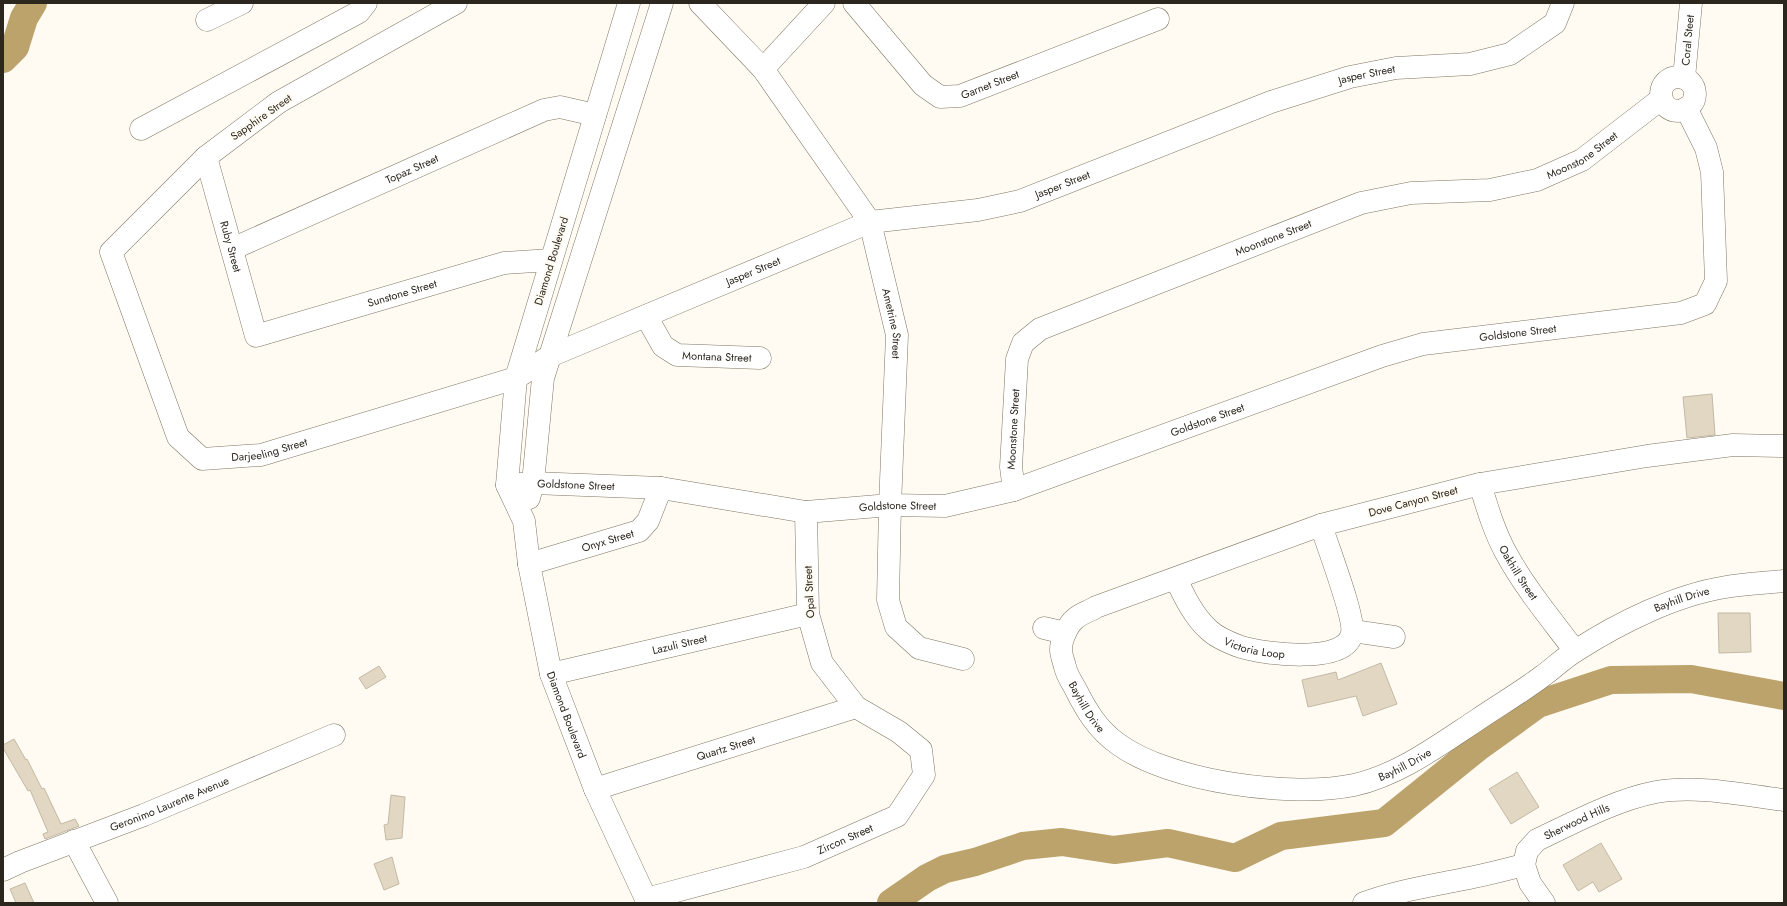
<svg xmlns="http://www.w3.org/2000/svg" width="1787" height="906" font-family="Jost,sans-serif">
  <rect width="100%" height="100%" fill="#fffbf2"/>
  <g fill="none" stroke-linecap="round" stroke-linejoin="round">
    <g stroke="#bca36c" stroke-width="28">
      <polyline points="3,59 15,47 24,18 33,3"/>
      <polyline points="891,903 927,878 945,869 975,862 1023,846 1062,842 1114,850 1168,843 1235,858 1281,836 1384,823 1477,748 1538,704 1611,680 1691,679 1784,696"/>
    </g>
  </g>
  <g fill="#e1d7c2" stroke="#c3b9a5">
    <polygon points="1712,394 1715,435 1687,438 1683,397"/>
    <polygon points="1718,613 1750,613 1751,652 1719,653"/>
    <polygon points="1381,663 1397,704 1363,716 1356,696 1308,707 1302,680 1336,672 1338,680"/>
    <polygon points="379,666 386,677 366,689 359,678"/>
    <polygon points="14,739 26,760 27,759 42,789 44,788 61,824 75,819 79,826 45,839 43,834 48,832 30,790 28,791 3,748 3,745"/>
    <polygon points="1517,772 1539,807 1511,824 1489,789"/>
    <polygon points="391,795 405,797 402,838 386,840 384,825 388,824"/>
    <polygon points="1601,843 1622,879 1599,892 1593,882 1578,891 1563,865"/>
    <polygon points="392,857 399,884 384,890 374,864"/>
    <polygon points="25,883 34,903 16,903 10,889"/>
  </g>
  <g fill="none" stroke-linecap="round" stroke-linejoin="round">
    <g stroke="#7f7663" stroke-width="23">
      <g id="minor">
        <path id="s1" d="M456 3 279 102 206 157 111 252 178 437 202 459 261 455 516 378 550 356 870 222 978 210 1020 201 1271 102 1350 77 1396 68 1470 64 1510 54 1555 23 1563 3"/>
        <path id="s2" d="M629 3 516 378 507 485 524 521 529 564 551 674 595 789 646 899 804 857 897 816 924 775 921 750 899 732 856 707 822 663 808 614 806 512"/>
        <path id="s3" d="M700 3 763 69 870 222 897 335 890 505 888 600 896 627 919 648 963 659"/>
        <path id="s4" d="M854 3 923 85 940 97 960 96 1158 19"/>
        <polyline points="207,20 242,3"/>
        <polyline points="763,69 824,3"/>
        <circle cx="1678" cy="94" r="17"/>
        <path id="s5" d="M1684 78 1691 3"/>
        <polyline points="141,129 359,12 366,3"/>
        <path id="s6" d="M206 157 256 336 504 263 551 260"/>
        <path id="s7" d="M232 249 544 110 560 107 595 115"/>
        <path id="s8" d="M646 316 663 346 677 355 760 358"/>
        <path id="s9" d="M1784 446 1733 445 1647 456 1480 484 1321 525 1096 607C1090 611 1082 613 1076 618 1068 624 1061 639 1061 650 1061 655 1064 662 1065 667 1067 675 1071 681 1075 688 1086 710 1097 729 1118 744 1170 782 1292 798 1354 785 1399 775 1439 745 1477 720 1499 705 1523 691 1544 675 1555 667 1565 657 1577 650 1619 623 1675 595 1726 587 1745 584 1765 583 1784 581"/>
        <path id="s10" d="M1480 484C1487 507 1494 531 1506 553 1525 588 1551 619 1575 651"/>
        <path id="s11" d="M507 485 533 483 661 488 806 512 890 505 945 506 1014 490 1382 356 1423 344 1681 313 1705 304 1716 281 1712 172 1706 148 1686 108"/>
        <path id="s12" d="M1014 490 1011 467 1017 359 1023 343 1040 329 1361 203 1411 193 1490 190 1537 180 1582 160 1661 99"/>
        <polyline points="529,498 533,483 543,378 662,3"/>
        <path id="s13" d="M529 564 639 531 648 521 661 488"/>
        <path id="s14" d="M1176 579C1184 596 1194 617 1209 630 1217 638 1230 643 1241 647 1264 654 1347 665 1352 633 1355 617 1327 545 1321 525"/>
        <polyline points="1044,628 1065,633"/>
        <polyline points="1353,631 1394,637"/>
        <path id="s15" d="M551 674 808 614"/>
        <path id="s16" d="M595 789 856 707"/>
        <polyline points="74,841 107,903"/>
        <path id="s17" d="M1524 865 1527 851 1537 840C1575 822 1615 800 1656 792 1698 785 1743 795 1784 800"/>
        <polyline points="1524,865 1530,883 1544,903"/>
        <path id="s18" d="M3 870 20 862 144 815 334 735"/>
        <path d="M1364 903C1394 892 1424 887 1454 881 1478 877 1501 871 1524 865"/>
      </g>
    </g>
    <use href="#minor" stroke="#fff" stroke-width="22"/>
  </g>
  <g text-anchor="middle" stroke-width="4" stroke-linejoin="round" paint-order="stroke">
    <g font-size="11" fill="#2b271f" stroke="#fffbf2">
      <text dy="4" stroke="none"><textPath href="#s5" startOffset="38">Coral Steet</textPath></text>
      <text dy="4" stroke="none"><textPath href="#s1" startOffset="1892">Jasper Street</textPath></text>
      <text dy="4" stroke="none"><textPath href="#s4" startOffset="180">Garnet Street</textPath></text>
      <text transform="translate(261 117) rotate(-35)" y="4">Sapphire Street</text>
      <text dy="4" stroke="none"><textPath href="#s12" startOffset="745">Moonstone Street</textPath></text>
      <text dy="4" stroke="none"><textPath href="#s7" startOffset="197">Topaz Street</textPath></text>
      <text dy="4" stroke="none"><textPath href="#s1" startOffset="1568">Jasper Street</textPath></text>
      <text dy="4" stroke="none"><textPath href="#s12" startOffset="421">Moonstone Street</textPath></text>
      <text dy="4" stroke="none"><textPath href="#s6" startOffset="93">Ruby Street</textPath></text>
      <text transform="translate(551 261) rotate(-73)" y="4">Diamond Boulevard</text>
      <text dy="4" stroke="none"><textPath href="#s1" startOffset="1244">Jasper Street</textPath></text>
      <text dy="4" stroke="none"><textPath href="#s6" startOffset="338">Sunstone Street</textPath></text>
      <text dy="4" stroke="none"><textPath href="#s3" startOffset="382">Ametrine Street</textPath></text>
      <text dy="4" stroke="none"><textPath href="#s11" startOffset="1041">Goldstone Street</textPath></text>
      <text dy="4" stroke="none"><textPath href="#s8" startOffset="91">Montana Street</textPath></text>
      <text dy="4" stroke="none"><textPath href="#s11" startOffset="717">Goldstone Street</textPath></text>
      <text dy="4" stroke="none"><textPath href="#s12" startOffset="61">Moonstone Street</textPath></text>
      <text dy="4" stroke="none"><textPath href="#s1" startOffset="726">Darjeeling Street</textPath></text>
      <text dy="4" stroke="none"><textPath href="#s11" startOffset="69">Goldstone Street</textPath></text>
      <text transform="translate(1413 501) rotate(-15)" y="4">Dove Canyon Street</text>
      <text dy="4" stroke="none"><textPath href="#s11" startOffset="393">Goldstone Street</textPath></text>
      <text dy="4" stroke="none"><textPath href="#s13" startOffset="82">Onyx Street</textPath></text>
      <text dy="4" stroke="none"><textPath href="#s10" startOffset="97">Oakhill Street</textPath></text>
      <text transform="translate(809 592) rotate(-93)" y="4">Opal Street</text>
      <text dy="4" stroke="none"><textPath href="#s9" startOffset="1505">Bayhill Drive</textPath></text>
      <text dy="4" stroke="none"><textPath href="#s15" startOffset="132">Lazuli Street</textPath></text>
      <text dy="4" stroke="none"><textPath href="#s14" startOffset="111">Victoria Loop</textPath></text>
      <text dy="4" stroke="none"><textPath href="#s9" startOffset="833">Bayhill Drive</textPath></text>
      <text dy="4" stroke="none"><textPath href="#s2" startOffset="738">Diamond Boulevard</textPath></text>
      <text dy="4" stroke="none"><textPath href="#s16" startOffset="137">Quartz Street</textPath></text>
      <text dy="4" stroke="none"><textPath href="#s9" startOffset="1181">Bayhill Drive</textPath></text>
      <text dy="4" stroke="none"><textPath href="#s18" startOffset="179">Geronimo Laurente Avenue</textPath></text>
      <text dy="4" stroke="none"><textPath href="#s17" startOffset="73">Sherwood Hills</textPath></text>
      <text dy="4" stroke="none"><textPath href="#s2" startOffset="1147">Zircon Street</textPath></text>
    </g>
  </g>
  <rect width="1787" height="906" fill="none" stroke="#2b271f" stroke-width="8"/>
</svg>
